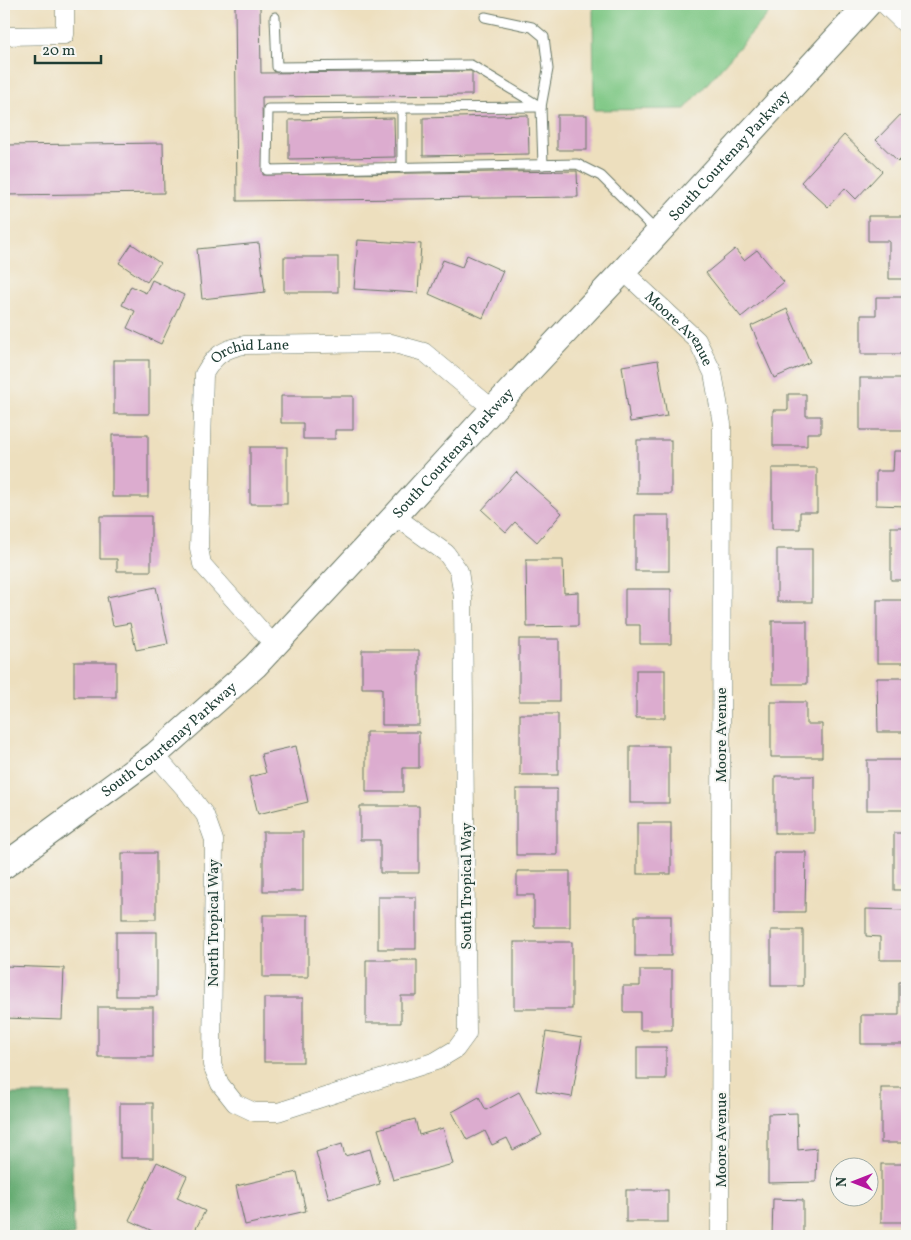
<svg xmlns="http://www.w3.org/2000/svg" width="911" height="1240" font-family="Vollkorn,serif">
  <rect width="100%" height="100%" fill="#f6f6f2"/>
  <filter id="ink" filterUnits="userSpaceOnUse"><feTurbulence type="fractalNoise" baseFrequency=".02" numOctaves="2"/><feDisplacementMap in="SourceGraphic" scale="10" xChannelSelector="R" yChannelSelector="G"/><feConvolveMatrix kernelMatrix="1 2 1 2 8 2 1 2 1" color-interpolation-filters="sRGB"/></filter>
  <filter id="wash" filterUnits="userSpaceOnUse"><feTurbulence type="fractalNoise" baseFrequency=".0096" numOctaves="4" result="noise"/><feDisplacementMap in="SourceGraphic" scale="20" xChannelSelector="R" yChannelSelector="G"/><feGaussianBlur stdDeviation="1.12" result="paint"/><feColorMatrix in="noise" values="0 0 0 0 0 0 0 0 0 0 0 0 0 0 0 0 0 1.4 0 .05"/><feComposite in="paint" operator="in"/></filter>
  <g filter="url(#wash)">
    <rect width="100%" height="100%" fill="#eddfbe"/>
    <polygon fill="#7ec784" stroke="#4e825c" points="593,4 777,4 685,109 594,110"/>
    <polygon fill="#66ac72" stroke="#427453" points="4,1094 70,1094 74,1236 4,1236"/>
    <g id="blocks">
      <g fill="#dcaccf">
        <polygon points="235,4 260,4 261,73 472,71 472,95 262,97 263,175 577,171 578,197 237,201"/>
        <polygon points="907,108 907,152 898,161 876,140"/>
        <polygon points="528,115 529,154 423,156 423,118"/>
        <rect x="557" y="115" width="30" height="35"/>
        <polygon points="394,118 395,157 289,159 289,120"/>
        <polygon points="844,135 882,171 856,199 845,188 828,207 801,182"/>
        <polygon points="163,143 164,193 4,195 4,145"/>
        <polygon points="868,216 907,216 907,279 889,279 889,241 868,241"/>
        <polygon points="358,240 421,244 418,293 354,289"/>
        <polygon points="259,243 265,292 202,299 197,249"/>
        <polygon points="132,244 160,263 147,282 119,263"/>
        <polygon points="735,249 744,260 757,250 784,282 741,317 706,273"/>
        <polygon points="467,255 503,271 483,318 429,294 443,260 462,267"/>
        <rect x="284" y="257" width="54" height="35"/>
        <polygon points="152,280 184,295 161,344 127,328 135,311 122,305 131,286 146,293"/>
        <polygon points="876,297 907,297 907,354 861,354 861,315 876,315"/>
        <polygon points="787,309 810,362 774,378 751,326"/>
        <rect x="114" y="360" width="35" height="54"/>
        <polygon points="658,360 667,416 630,422 622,366"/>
        <rect x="860" y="378" width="47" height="52"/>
        <polygon points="788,394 806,394 806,416 821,416 821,433 807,433 807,446 773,446 773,410 788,410"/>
        <polygon points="281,396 353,396 353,430 335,430 335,439 303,439 303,423 281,423"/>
        <rect x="112" y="435" width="36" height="62"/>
        <rect x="637" y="440" width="34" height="54"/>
        <rect x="250" y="447" width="37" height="57"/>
        <polygon points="894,451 907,451 907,506 876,505 876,471 893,471"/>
        <polygon points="772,468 817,468 817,512 800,512 800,529 772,529"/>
        <polygon points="516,472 562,513 537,542 515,522 506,532 482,510"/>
        <rect x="635" y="515" width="34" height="56"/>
        <polygon points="100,516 151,516 151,571 117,571 117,559 100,559"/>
        <rect x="891" y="527" width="16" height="53"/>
        <rect x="777" y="549" width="35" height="53"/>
        <polygon points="526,560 563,560 564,593 578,592 578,626 527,627"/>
        <polygon points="156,587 168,644 136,650 130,623 113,626 107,597"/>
        <polygon points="625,589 671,589 671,644 640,644 640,625 625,625"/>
        <rect x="877" y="600" width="30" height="63"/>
        <rect x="772" y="621" width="35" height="63"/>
        <rect x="519" y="639" width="40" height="62"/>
        <polygon points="362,650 419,650 419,725 382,725 382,688 362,688"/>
        <rect x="74" y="662" width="42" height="35"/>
        <rect x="636" y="670" width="29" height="48"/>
        <polygon points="877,678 907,678 907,732 878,732"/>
        <polygon points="771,702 806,702 806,724 822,724 822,757 771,757"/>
        <rect x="520" y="714" width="38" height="61"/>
        <polygon points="366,732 419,732 419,768 403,768 403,792 366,792"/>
        <polygon points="296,746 308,802 258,814 249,777 266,773 261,754"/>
        <rect x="630" y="746" width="39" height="57"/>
        <rect x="867" y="760" width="40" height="50"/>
        <rect x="775" y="776" width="39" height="57"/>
        <rect x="516" y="789" width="41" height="66"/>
        <polygon points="360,806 419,806 419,873 380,873 380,840 360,840"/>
        <rect x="637" y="823" width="34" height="51"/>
        <rect x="263" y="832" width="40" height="59"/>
        <rect x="894" y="833" width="13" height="57"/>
        <polygon points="774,852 806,852 805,912 774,912"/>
        <rect x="122" y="853" width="34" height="66"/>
        <polygon points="517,871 570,871 570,927 534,927 534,895 517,895"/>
        <rect x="378" y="897" width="38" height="52"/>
        <polygon points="866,909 907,910 907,960 880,960 880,937 866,936"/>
        <rect x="263" y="915" width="45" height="62"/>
        <rect x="635" y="916" width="36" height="40"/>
        <rect x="771" y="930" width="32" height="56"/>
        <rect x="116" y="932" width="41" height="64"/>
        <rect x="514" y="942" width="58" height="67"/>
        <polygon points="366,960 417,960 417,996 401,996 401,1023 366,1023"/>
        <polygon points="4,966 64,968 62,1020 4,1018"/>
        <polygon points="640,970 672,970 672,1030 640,1030 640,1012 623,1012 623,986 640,986"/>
        <polygon points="899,982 907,982 907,1044 861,1044 861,1015 899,1015"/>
        <rect x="264" y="998" width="39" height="64"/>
        <rect x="98" y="1007" width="55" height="50"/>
        <polygon points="546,1032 582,1038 572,1097 536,1091"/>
        <rect x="637" y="1047" width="29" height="32"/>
        <rect x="881" y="1088" width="26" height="55"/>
        <polygon points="519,1092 542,1135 513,1150 507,1138 492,1145 485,1131 467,1140 452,1112 479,1097 486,1110"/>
        <rect x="120" y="1103" width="33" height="55"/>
        <polygon points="797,1113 798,1150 817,1148 816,1182 768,1183 768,1114"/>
        <polygon points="415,1119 419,1135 443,1128 453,1164 393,1180 378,1129"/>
        <polygon points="342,1144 345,1156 370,1149 380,1184 329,1199 316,1152"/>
        <polygon points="157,1162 187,1176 177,1198 205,1211 192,1236 163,1236 129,1220"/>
        <rect x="881" y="1164" width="26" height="58"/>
        <polygon points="297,1172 306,1211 245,1225 236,1186"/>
        <rect x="626" y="1190" width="42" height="32"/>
        <polygon points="773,1199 803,1200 803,1236 772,1236"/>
      </g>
    </g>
  </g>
  <g filter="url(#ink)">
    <use href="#blocks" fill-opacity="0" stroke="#677664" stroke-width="1"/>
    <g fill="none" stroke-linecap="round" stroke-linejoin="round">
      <g stroke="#677664" stroke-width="11">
        <g id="lane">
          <polyline points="275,17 277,67 471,65 541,107"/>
          <polyline points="485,17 532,27 544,37 548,69 541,107 543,165"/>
          <polyline points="541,107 268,109 267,170 577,164 601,176 656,231"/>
          <polyline points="402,108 402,168"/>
        </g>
      </g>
      <g stroke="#677664" stroke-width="19">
        <g id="street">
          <polyline points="884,4 907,26"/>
          <polyline points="4,36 65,35 65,4"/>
          <path id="s1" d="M623 271 697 340 713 373 722 424 720 1236"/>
          <path id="s2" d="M274 645 202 564 199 548 204 374C214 356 223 349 244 345L391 343 424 352 493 409"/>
          <polyline points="155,755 187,791 205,815 214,840 212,1065 220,1084 235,1103 254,1112 278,1112 436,1061 456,1049 467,1034 463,598 459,571 446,553 395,516"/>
        </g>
      </g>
      <g stroke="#677664" stroke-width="27">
        <g id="secondary">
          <path id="s3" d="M4 866 155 755 255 666 395 516 493 409 623 271 868 4"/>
        </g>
      </g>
      <use href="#lane" stroke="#fff" stroke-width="9"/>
      <use href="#street" stroke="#fff" stroke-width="18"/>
      <use href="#secondary" stroke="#fff" stroke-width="25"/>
    </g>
  </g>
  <g text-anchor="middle" stroke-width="4" stroke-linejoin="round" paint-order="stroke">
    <g font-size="15" fill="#1f3d34" stroke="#f6f6f2">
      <text dy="5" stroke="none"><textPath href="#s3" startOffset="1018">South Courtenay Parkway</textPath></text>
      <text dy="5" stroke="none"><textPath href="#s1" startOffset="81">Moore Avenue</textPath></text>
      <text dy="5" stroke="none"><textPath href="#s2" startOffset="355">Orchid Lane</textPath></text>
      <text dy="5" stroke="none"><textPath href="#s3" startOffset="612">South Courtenay Parkway</textPath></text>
      <text transform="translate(721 735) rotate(-90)" y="5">Moore Avenue</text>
      <text dy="5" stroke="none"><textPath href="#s3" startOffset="208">South Courtenay Parkway</textPath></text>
      <text transform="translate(466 886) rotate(-90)" y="5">South Tropical Way</text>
      <text transform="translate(213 923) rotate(-90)" y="5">North Tropical Way</text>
      <text transform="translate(721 1140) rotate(-90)" y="5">Moore Avenue</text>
    </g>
  </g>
  <rect width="911" height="1240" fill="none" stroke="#f6f6f2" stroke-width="20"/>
  <g transform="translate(854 1182) rotate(270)"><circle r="24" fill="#f6f6f2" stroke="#a0aca6"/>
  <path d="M0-4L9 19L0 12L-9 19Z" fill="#b5179e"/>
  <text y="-8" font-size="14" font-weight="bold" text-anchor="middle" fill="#1f3d34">N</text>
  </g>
  <path d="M35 55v8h66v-8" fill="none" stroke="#1f3d34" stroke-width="2.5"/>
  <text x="42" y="55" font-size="15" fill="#1f3d34" stroke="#f6f6f2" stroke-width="4" paint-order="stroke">20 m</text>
</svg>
